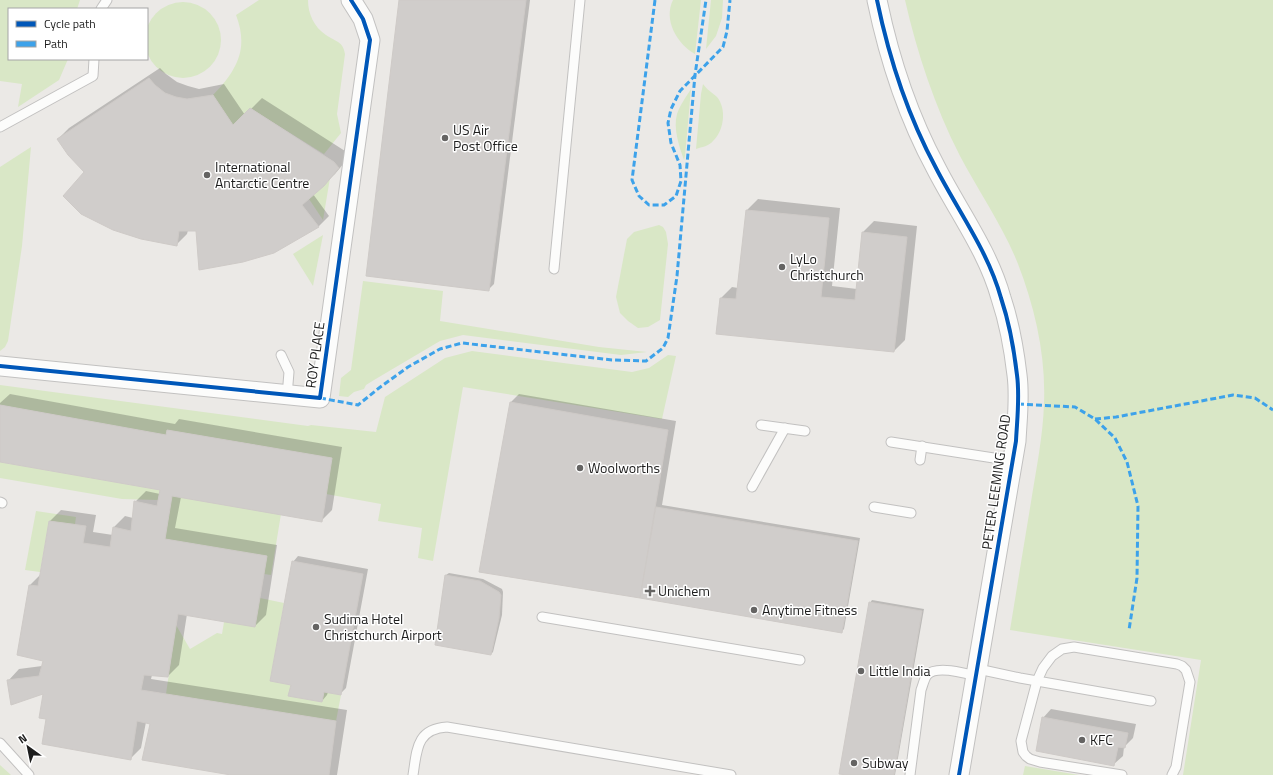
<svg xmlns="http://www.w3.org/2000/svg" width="1273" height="775" font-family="'Titillium Web',sans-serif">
  <rect width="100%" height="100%" fill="#ebe9e6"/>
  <g fill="#d9e7c6">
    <polygon points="0,0 80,0 77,9 9,9 9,59 68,59 59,80 18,107 22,84 0,81"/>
    <path d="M259 0H308C308 14 314 27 326 35 336 42 343 41 345 54L337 114 341 133 324 154 250 108 233 125 213 95C237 70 249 49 236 15Z"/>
    <path d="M673 0H701L695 54C677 44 663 20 673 0Z"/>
    <polygon points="711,0 723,0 722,18 716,36 706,49"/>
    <path d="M905 0H1273V775H1183L1201 660 1010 630C1017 587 1024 544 1031 502 1036 469 1043 437 1044 403 1046 356 1035 308 1018 264 1003 226 979 192 960 156 935 107 917 53 905 0Z"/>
    <circle cx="183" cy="40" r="38"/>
    <path d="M703 84C707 90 713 93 717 97 727 109 724 131 713 141 709 146 702 147 696 149L701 94Z"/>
    <path d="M691 89 685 156 684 160C679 146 673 128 677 114 680 105 686 97 691 89Z"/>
    <polygon points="31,147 22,246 8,341 5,347 0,351 0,167"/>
    <polygon points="330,178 323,220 309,199"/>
    <polygon points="659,225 663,227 666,232 668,244 660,320 648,327 638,328 628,321 620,313 616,297 627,239 634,232"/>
    <polygon points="323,235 313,286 293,254"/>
    <polygon points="363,281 443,291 440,321 599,347 647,352 621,355 463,335 440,341 374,380 366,385 364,389 354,392 348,397 339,396 341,378 351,370"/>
    <polygon points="472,351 632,372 649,368 668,355 676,356 662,419 463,387 433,561 418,558 422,528 378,521 381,504 326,494 331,458 168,430 166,435 0,405 0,385 308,426 311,425 376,432 385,397 445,358"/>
    <polygon points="0,462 160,490 158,500 122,499 0,478"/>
    <polygon points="172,496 281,514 271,575 264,574 267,556 165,539"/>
    <polygon points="36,511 76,517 75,524 49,521 40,572 25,570"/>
    <polygon points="260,598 284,603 270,681 291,685 289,696 322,702 324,692 341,695 336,721 166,694 176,625 190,649 217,633 222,634 224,622"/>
    <polygon points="0,765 11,775 0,775"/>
    <polygon points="1025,766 1079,775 1023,775"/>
  </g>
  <g fill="#0003">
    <polygon points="400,0 530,0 494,284 488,290"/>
    <polygon points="160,68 166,74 177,82 188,86 199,89 224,84 245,115 262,98 345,151 349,157 335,174 313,194 329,216 318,227 188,230 187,234 176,245 85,172 58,139 69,128"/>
    <polygon points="758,199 840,208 832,286 857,289 863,232 874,221 917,226 905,340 894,351 721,298 732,287 738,288 747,210"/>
    <polygon points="10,394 175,424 179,419 342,447 332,510 321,521 181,497 175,528 277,545 266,615 255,626 187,614 179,665 168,676 152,675 151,679 347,710 337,775 237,775 151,723 146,722 141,748 130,759 47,719 44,693 8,681 19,669 42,666 44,660 30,585 41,574 50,521 61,510 96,515 93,532 113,535 114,527 125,516 133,518 135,502 146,491 160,494 161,489 0,461 0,403"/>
    <polygon points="519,394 676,421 662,505 860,538 844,629 841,632 640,597 480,571 511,402"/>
    <polygon points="298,556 368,569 346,688 340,694 328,692 327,695 322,701 292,684 293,562"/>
    <polygon points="449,573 483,579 502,589 503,592 502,615 493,652 491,654 446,575"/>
    <polygon points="872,600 924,609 895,775 853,775 870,603"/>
    <polygon points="1051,709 1136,724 1133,738 1124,747 1123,756 1114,764 1043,718"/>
  </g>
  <g fill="#d0cdcb" stroke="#cecac7">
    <polygon points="399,0 526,0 489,291 366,276"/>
    <polygon points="149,78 155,85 165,93 176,97 187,99 213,95 233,125 250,108 334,162 339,168 324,186 302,205 319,227 274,253 243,262 199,270 196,231 179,231 177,246 141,239 113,230 81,214 63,196 84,172 68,155 57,139"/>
    <polygon points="746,210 829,218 821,297 855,300 862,232 907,237 894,352 716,334 720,298 736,299"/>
    <polygon points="510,402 668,430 640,598 479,572"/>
    <polygon points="0,405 166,435 167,430 332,458 322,522 172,496 165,539 267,556 255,627 178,614 168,677 144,675 141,690 336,721 329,775 231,775 142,760 150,724 137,721 131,760 42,744 46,719 39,718 43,694 11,705 7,680 39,676 43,661 17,655 29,585 38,586 49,521 86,526 83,543 110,547 113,527 131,531 134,501 157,506 160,490 0,462"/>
    <polygon points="656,507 858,541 842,633 640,598"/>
    <polygon points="292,561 363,574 341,695 324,692 322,702 288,696 291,685 270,681"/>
    <polygon points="445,575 480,581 499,592 501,595 499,618 491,655 435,645"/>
    <polygon points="869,602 922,611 894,775 847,775 839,774"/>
    <polygon points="1042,717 1128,733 1125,748 1118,747 1114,766 1036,751"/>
  </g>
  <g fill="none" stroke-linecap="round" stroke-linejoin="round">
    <g stroke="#c2c1c0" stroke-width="11">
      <g id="service">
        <polyline points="101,9 107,0"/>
        <polyline points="0,127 93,76 94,59"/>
        <polyline points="554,269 580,0"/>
        <polyline points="281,355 289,372 287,396"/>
        <polyline points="761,425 805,431"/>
        <polyline points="891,442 1013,461"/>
        <polyline points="920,460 922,446"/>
        <polyline points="752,487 785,428"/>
        <polyline points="0,502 2,503"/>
        <polyline points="874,507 911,513"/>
        <polyline points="542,617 800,660"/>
        <polyline points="978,669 1020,678 1151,701"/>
        <polyline points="0,743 29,775"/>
        <path d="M413 775C417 750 416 729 447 727L731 775"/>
        <path d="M910 775 921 690C923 685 924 679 927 675 936 665 965 673 976 676"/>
        <polyline points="1122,775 1040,762 1030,759 1026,756 1023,752 1021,741 1037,681 1043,668 1052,656 1062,649 1074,647 1177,664 1182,666 1186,670 1190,682 1176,767 1172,775"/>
      </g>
    </g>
    <g stroke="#c2c1c0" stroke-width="21">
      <g id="minor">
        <path d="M877 0C889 58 908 116 936 168 958 211 988 251 1001 298 1009 322 1014 349 1017 375 1020 397 1017 420 1016 441L959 775"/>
        <polyline points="0,366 320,398 370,40 363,19 351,0"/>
      </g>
    </g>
    <use href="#service" stroke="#fcfcfb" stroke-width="9"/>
    <use href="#minor" stroke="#fcfcfb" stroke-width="19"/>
    <g stroke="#3da2ea" stroke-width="3" stroke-dasharray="6 3" stroke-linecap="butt">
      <polyline points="655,0 632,180 639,196 649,205 664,205 676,196 681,181 680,165 671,143 668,123 671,109 680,91 723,47 727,31 730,0"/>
      <polyline points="320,398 358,405 379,388 408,367 440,349 462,343 612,360 646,361 663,348 668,338 677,276 695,75 706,0"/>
      <polyline points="1018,404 1075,407 1095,419 1115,438 1127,462 1138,506 1137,578 1129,630"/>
      <polyline points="1095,419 1116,417 1233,395 1255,398 1273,410"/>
    </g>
    <g stroke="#fff" stroke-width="6">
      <g id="cycleway">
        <path d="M877 0C889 58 908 116 936 168 958 211 988 251 1001 298 1009 322 1014 349 1017 375 1020 397 1017 420 1016 441L959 775"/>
        <polyline points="0,366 320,398 370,40 363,19 351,0"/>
      </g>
    </g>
    <use href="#cycleway" stroke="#0057b8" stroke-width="4"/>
  </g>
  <g fill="#656463" stroke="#fff" stroke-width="1.5">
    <circle cx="445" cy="138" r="4"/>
    <circle cx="207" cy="175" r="4"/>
    <circle cx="782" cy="267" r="4"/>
    <circle cx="580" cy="468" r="4"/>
    <path d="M648 585h4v4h4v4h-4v4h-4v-4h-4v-4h4z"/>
    <circle cx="754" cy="610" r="4"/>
    <circle cx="316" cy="627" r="4"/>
    <circle cx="861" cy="671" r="4"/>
    <circle cx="1082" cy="740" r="4"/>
    <circle cx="854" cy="763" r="4"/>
  </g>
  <g text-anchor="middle" stroke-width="3" stroke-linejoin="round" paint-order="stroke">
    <g font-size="14" fill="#1d1d1d" stroke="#fff" text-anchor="start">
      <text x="453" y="135">US Air<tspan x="453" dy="16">Post Office</tspan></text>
      <text x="215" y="172">International<tspan x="215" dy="16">Antarctic Centre</tspan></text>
      <text x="790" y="264">LyLo<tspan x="790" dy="16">Christchurch</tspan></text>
      <text x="588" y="473">Woolworths</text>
      <text x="658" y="596">Unichem</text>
      <text x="762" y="615">Anytime Fitness</text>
      <text x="324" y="624">Sudima Hotel<tspan x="324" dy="16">Christchurch Airport</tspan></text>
      <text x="869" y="676">Little India</text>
      <text x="1090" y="745">KFC</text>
      <text x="862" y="768">Subway</text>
    </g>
    <g font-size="14" fill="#1d1d1d" stroke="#fff">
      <text transform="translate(315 355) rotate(-82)" y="5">ROY PLACE</text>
      <text transform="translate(996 482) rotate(-82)" y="5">PETER LEEMING ROAD</text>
    </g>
  </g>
  <rect x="8" y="8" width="140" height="52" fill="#ffffff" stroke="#a5a5a5"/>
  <rect x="16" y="21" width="20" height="6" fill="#0057b8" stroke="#a5a5a5"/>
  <text x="44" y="28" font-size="12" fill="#1d1d1d">Cycle path</text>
  <rect x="16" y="41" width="20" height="6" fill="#3da2ea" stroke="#a5a5a5"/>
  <text x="44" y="48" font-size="12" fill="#1d1d1d">Path</text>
  <g transform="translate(28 747) rotate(327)" stroke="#ffffff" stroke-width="3" paint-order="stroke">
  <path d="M0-3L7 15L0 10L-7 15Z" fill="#1d1d1d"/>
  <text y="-6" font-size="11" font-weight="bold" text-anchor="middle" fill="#1d1d1d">N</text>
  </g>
</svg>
